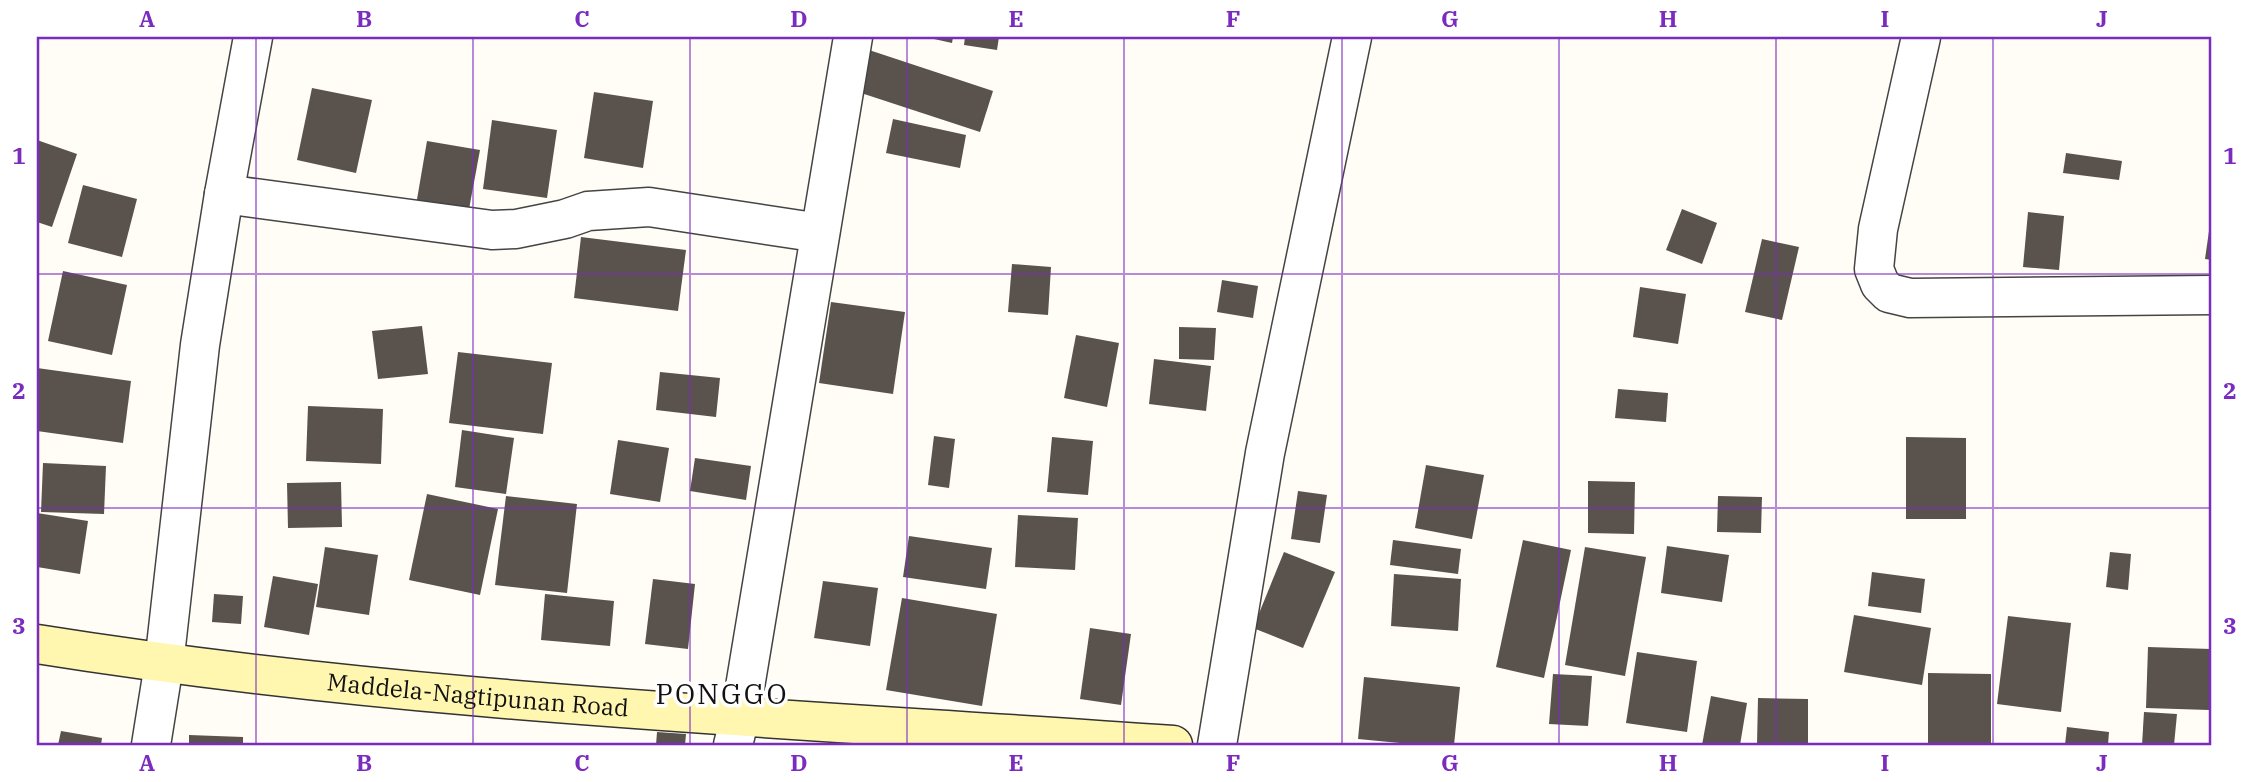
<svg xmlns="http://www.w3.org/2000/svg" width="2249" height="782" font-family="'IBM Plex Serif',serif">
  <rect width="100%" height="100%" fill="#fffdf5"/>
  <g fill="#5a524d">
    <polygon points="925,37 953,37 952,43"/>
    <polygon points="965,37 999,37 997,50 964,45"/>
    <polygon points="869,50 993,91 980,132 855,91"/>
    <polygon points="312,88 372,100 356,173 297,160"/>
    <polygon points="594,92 653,101 643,168 584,158"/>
    <polygon points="893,119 966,135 960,168 886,153"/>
    <polygon points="492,120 557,130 547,198 483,189"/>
    <polygon points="37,140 77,154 52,227 37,222"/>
    <polygon points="427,141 480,150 467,220 415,211"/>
    <polygon points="2066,153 2122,161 2119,180 2063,173"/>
    <polygon points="83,185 137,199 122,257 68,243"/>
    <polygon points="1682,209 1717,223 1702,264 1666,250"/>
    <polygon points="2028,212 2064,216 2059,270 2023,267"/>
    <polygon points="2211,217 2212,217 2212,260 2205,259"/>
    <polygon points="581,237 686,250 678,311 574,298"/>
    <polygon points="1762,239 1799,247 1782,320 1745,312"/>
    <polygon points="1012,264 1051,267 1048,315 1008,312"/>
    <polygon points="63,271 127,285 112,355 48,341"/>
    <polygon points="1222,280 1258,286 1253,318 1217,312"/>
    <polygon points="1640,287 1686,294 1678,344 1633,337"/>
    <polygon points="831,302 905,312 893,394 819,383"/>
    <polygon points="422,326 428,374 378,379 372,331"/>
    <polygon points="1179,327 1216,328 1214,360 1179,359"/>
    <polygon points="1076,335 1119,343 1107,407 1064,398"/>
    <polygon points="458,352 552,363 543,434 449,423"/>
    <polygon points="1154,359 1211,366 1206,411 1149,404"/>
    <polygon points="37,368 131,381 123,443 37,431"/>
    <polygon points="660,372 720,378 716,417 656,410"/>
    <polygon points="1618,389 1668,393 1666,422 1615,418"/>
    <polygon points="308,406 383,409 381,464 306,461"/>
    <polygon points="462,430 514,438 506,494 455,487"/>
    <polygon points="934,436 955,439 949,488 928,485"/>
    <polygon points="1052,437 1093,441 1088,495 1047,492"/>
    <polygon points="1906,437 1966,438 1966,519 1906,519"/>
    <polygon points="618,440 669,448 660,502 610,494"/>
    <polygon points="695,458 751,466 746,500 690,491"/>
    <polygon points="43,463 106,466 104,514 41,512"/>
    <polygon points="1426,465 1484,475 1472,539 1415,528"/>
    <polygon points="1588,481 1635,482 1634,534 1588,533"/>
    <polygon points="341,482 342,527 288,528 287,483"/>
    <polygon points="1298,491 1327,495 1320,543 1291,539"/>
    <polygon points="427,494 498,509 480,595 409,580"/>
    <polygon points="506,496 577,504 567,593 495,585"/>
    <polygon points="1718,496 1762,497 1761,533 1717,532"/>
    <polygon points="37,513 88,521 80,574 37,567"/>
    <polygon points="1018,515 1078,518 1075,570 1015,567"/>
    <polygon points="909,536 992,548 986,589 903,577"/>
    <polygon points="1393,540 1461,549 1458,574 1390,565"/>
    <polygon points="1523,540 1571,550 1544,678 1496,667"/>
    <polygon points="1667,546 1729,555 1722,602 1661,593"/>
    <polygon points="325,547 378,555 369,615 316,607"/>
    <polygon points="1585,547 1646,557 1625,676 1565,665"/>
    <polygon points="1284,552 1335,572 1303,648 1253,628"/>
    <polygon points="2110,552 2131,554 2128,590 2106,587"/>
    <polygon points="1872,572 1925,579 1921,613 1868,606"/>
    <polygon points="1394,574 1461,579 1458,631 1391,626"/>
    <polygon points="273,576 318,584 309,635 264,627"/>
    <polygon points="653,579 695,584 688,649 645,644"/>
    <polygon points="823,581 878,588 870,646 814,638"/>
    <polygon points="214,594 243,596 241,624 212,622"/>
    <polygon points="545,594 614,601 610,646 541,640"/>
    <polygon points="902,598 997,614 982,706 886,690"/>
    <polygon points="1854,615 1931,628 1922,685 1844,672"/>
    <polygon points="2008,616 2071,623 2061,712 1997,704"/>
    <polygon points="1090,628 1131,634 1121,705 1080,699"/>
    <polygon points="2148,647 2211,649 2209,710 2146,708"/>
    <polygon points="1637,652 1697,661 1687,732 1626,723"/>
    <polygon points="1928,673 1991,674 1991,743 1928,743"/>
    <polygon points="1553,674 1592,676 1588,726 1549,724"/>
    <polygon points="1364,677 1460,687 1454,745 1421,745 1358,739"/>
    <polygon points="1711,696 1747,703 1740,745 1702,745"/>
    <polygon points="1758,698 1808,699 1808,745 1757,745"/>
    <polygon points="2144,712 2177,714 2174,745 2142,745"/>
    <polygon points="2067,727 2109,732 2108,745 2065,745"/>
    <polygon points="61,731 102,738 101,745 58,745"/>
    <polygon points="657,732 686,734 685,745 656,745"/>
    <polygon points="189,735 243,737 243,745 189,745"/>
  </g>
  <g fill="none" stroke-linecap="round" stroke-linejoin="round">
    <g stroke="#444" stroke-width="41">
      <g id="street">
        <polyline points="1921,37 1878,229 1874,269 1880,284 1889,293 1910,298 2212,295"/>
        <polyline points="224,194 492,230 516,229 565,219 588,211 649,207 820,233"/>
        <polyline points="151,745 164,664 200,345 224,194 253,37"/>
        <polyline points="733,745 740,717 853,37"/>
        <polyline points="1217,745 1265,453 1352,37"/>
      </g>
    </g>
    <g stroke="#333" stroke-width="41">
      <g id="secondary">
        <path id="s1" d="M37 644C413 704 794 718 1173 745"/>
      </g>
    </g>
    <use href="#street" stroke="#fff" stroke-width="38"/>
    <use href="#secondary" stroke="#fff6b0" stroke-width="38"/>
  </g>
  <path fill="none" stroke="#7b2cbf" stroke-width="2" stroke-opacity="0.55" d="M256 37V745M473 37V745M690 37V745M907 37V745M1124 37V745M1342 37V745M1559 37V745M1776 37V745M1993 37V745M37 274H2212M37 508H2212"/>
  <g text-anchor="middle" stroke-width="7" stroke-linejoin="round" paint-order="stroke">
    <g font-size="24" fill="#111" stroke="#fff">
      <text dy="8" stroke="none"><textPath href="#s1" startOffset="444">Maddela-Nagtipunan Road</textPath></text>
    </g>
    <g font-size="28" letter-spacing="2" fill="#111" stroke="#fff">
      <text x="722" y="704">PONGGO</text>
    </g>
  </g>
  <rect width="2249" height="782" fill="none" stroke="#ffffff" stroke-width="77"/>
  <rect x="38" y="38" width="2172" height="706" fill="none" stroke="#7b2cbf" stroke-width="2.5"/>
  <g font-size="23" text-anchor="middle" font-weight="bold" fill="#7b2cbf">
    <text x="147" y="27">A</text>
    <text x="364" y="27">B</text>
    <text x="582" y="27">C</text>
    <text x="799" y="27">D</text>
    <text x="1016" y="27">E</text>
    <text x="1233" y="27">F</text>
    <text x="1450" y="27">G</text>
    <text x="1668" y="27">H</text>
    <text x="1885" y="27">I</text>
    <text x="2102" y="27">J</text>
    <text x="19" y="164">1</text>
    <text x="2230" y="164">1</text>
    <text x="19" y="399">2</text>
    <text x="2230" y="399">2</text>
    <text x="19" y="634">3</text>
    <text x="2230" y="634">3</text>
    <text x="147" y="771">A</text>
    <text x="364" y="771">B</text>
    <text x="582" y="771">C</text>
    <text x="799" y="771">D</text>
    <text x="1016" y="771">E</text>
    <text x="1233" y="771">F</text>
    <text x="1450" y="771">G</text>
    <text x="1668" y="771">H</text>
    <text x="1885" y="771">I</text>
    <text x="2102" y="771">J</text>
  </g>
</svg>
